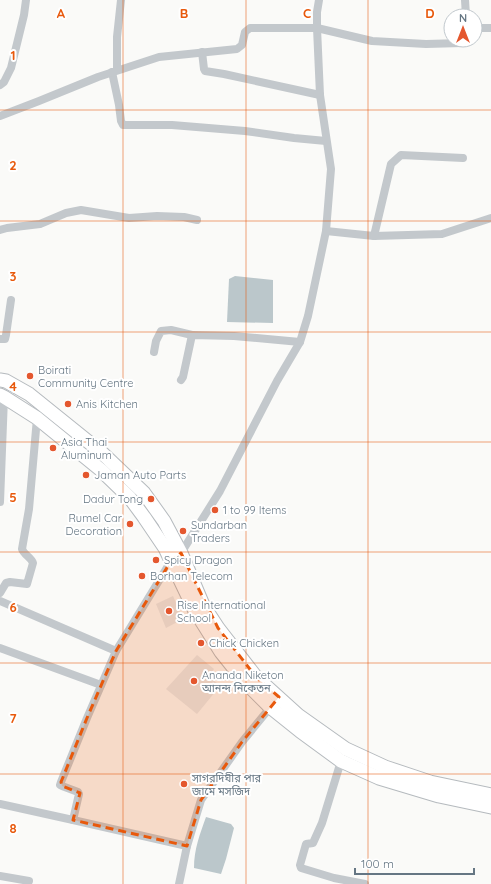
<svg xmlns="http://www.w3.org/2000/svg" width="491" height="884" font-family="Quicksand,'Noto Sans Bengali',sans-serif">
  <rect width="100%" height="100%" fill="#fafaf8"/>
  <g fill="#e8e9e9">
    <polygon points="173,596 183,619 166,628 156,604"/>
    <polygon points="197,655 214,669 209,676 220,686 197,714 166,689"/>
  </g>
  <g fill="#bbc7cb">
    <polygon points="235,276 273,280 273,323 227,322 229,279"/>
    <path d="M206 817 231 824 234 828 226 859 221 874 194 868C194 849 200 834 206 817Z"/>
  </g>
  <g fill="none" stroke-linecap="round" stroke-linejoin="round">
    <g stroke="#b5babe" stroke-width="15">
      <g id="primary">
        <polyline points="0,380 6,381 29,394 101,452 144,493 164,521 181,553 203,605 218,628 256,677 298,715 346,749 385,767 430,782 491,795"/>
        <polyline points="0,395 4,397 37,418 101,470 130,498 144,517 165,548 194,609 221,652 245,682 270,707 300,731 341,761 379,778 439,796 491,807"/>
      </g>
    </g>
    <g stroke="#c3c8cc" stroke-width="8">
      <polyline points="465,0 466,16"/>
      <polyline points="475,28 491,28"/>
      <polyline points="202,52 204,69 205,71 224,74 320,95"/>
      <polyline points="117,70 117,37 121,0"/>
      <polyline points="112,72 119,105 121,121 123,125 172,125 245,131 294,138 326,141"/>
      <polyline points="0,85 4,82 11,68 24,15 26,0"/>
      <polyline points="0,116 39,101 98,77 159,57 237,49 242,45 245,32 250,28 317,28 372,41 426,44 462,43 466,42 467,40"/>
      <polyline points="0,230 7,228 40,224 66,213 81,210 129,218 157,216 184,217 197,220"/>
      <polyline points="326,231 374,236 442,234 491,218"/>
      <polyline points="374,236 391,164 401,155 463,158"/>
      <polyline points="0,339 5,339 6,335 11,300"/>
      <polyline points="154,352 156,341 161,331 171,330 192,335"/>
      <polyline points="181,380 183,377 192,335 234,336 300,342"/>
      <polyline points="0,502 4,397"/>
      <path d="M0 593 6 583 10 582 27 584 33 563C31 557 24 555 22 549L29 509 37 418"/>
      <polyline points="0,601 116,651"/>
      <polyline points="0,648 101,685"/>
      <polyline points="341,761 322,823 313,843 306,844 300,865 301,868 334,878 365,884"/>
      <polyline points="0,804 73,820 187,846"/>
      <polyline points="73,820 79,794 78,792 62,786 60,785 61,782 87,718 116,651 171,561 181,553 220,491 277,381 300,342 308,316 326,231 331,169 320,95 317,28 317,12 319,0"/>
      <polyline points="0,876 29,881"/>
      <polyline points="179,884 187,846 201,800 242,742 273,704"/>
    </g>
    <use href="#primary" stroke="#fff" stroke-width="13"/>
  </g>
  <path fill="#e8590c" fill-opacity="0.2" stroke="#e8590c" stroke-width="3" stroke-dasharray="8 5" stroke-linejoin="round" d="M181 553 218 628 256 677 279 697 242 742 201 800 187 846 73 820 80 793 62 786 61 782 87 718 116 651 171 561Z"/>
  <path fill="none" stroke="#e8590c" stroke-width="1" stroke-opacity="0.55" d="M123 0V884M246 0V884M368 0V884M0 110H491M0 221H491M0 332H491M0 442H491M0 552H491M0 663H491M0 774H491"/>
  <g fill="#e4572e" stroke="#fff" stroke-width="1.5">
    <circle cx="30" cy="376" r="4"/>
    <circle cx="68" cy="404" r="4"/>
    <circle cx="53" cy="448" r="4"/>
    <circle cx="86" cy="475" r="4"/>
    <circle cx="151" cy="499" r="4"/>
    <circle cx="215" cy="510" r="4"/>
    <circle cx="130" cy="524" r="4"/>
    <circle cx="183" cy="531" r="4"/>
    <circle cx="156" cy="560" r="4"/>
    <circle cx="142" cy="576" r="4"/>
    <circle cx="169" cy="611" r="4"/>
    <circle cx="201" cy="643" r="4"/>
    <circle cx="194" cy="681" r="4"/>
    <circle cx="184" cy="784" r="4"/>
  </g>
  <g text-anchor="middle" stroke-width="4" stroke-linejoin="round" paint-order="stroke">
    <g font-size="11" fill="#657683" stroke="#fff" text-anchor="start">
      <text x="38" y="374">Boirati<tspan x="38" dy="13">Community Centre</tspan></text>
      <text x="76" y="408">Anis Kitchen</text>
      <text x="61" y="446">Asia Thai<tspan x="61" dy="13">Aluminum</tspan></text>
      <text x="94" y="479">Jaman Auto Parts</text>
      <text x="143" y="503" text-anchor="end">Dadur Tong</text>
      <text x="223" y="514">1 to 99 Items</text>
      <text x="122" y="522" text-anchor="end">Rumel Car<tspan x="122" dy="13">Decoration</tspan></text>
      <text x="191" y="529">Sundarban<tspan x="191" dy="13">Traders</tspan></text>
      <text x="164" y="564">Spicy Dragon</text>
      <text x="150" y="580">Borhan Telecom</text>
      <text x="177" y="609">Rise International<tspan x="177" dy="13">School</tspan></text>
      <text x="209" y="647">Chick Chicken</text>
      <text x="202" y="679">Ananda Niketon<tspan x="202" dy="13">আনন্দ নিকেতন</tspan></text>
      <text x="192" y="782">সাগরদিঘীর পার<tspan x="192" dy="13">জামে মসজিদ</tspan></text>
    </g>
  </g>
  <g font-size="13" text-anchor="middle" font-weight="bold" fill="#e8590c" stroke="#fff" stroke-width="4" stroke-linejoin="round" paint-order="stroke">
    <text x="61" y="18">A</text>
    <text x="184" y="18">B</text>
    <text x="307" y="18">C</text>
    <text x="430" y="18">D</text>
    <text x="13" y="60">1</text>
    <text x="13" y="170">2</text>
    <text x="13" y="281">3</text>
    <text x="13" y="391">4</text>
    <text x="13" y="502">5</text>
    <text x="13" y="612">6</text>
    <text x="13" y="723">7</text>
    <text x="13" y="833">8</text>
  </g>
  <g transform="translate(463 28)"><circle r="19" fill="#ffffff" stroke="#c1c8cd"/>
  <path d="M0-3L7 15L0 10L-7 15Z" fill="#e4572e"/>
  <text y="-6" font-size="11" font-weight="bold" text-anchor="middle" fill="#657683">N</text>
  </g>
  <path d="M355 868v6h119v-6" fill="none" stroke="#657683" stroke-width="2"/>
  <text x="361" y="868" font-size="12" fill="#657683" stroke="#ffffff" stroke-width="3" paint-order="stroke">100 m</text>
</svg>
